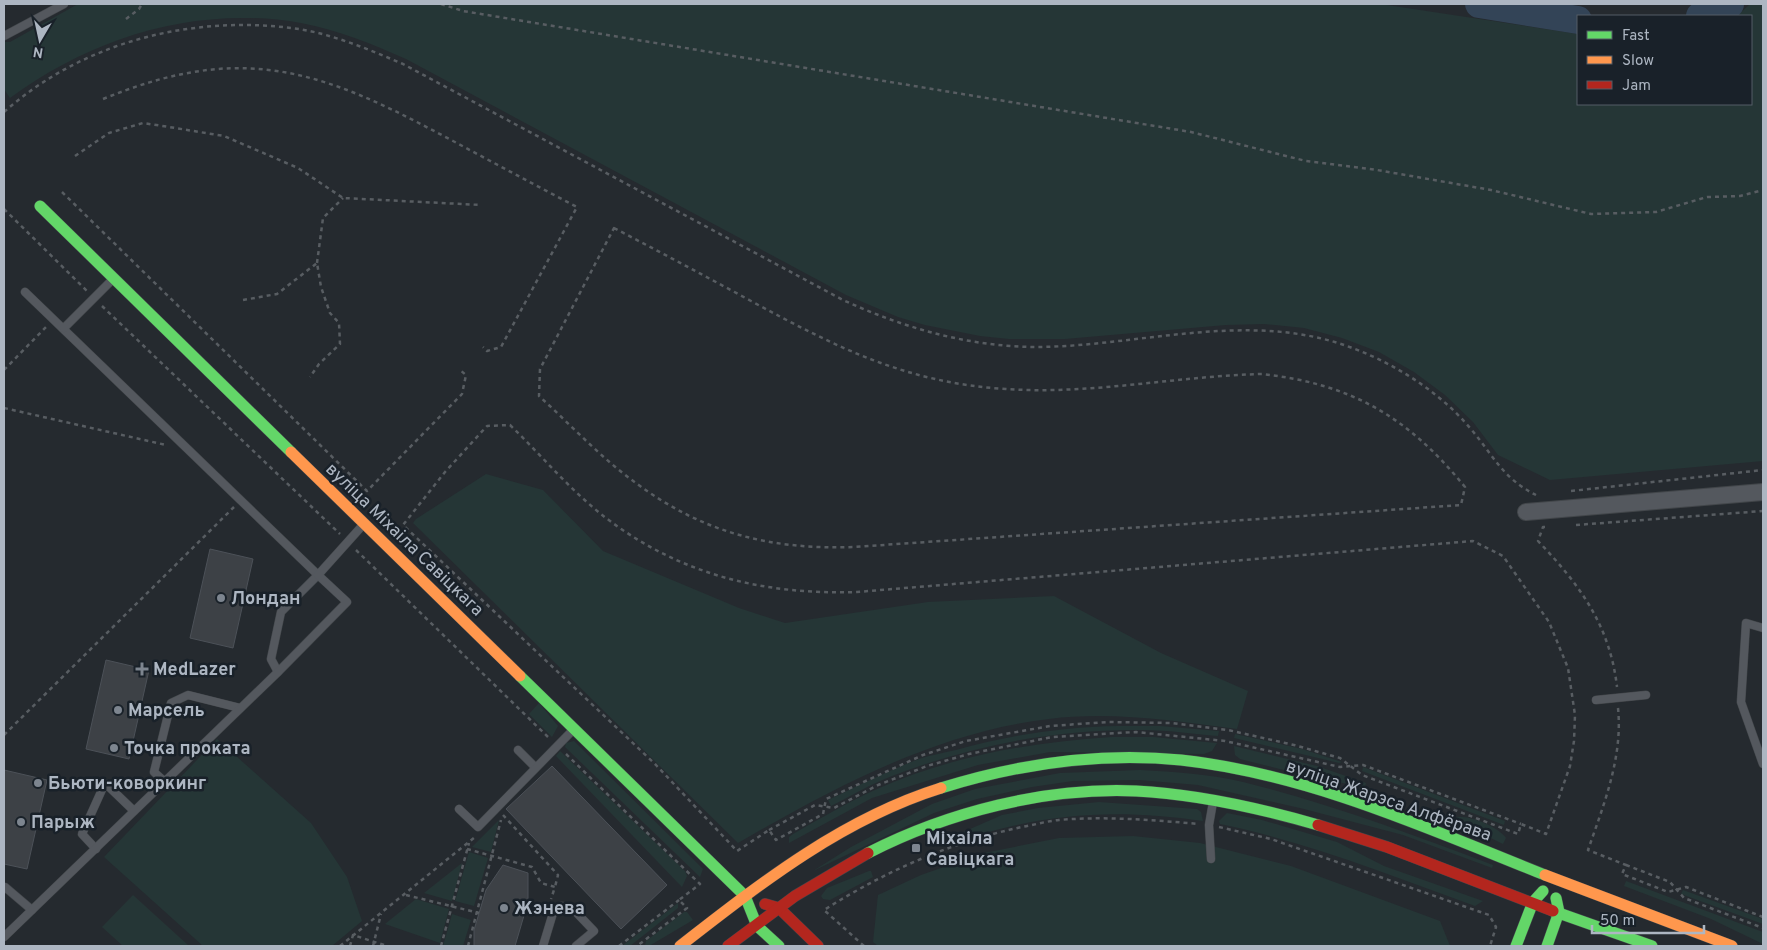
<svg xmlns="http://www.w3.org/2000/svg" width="1767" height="950" font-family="Overpass,sans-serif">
  <rect width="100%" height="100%" fill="#252a2f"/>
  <g fill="#253636">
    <path d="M78 4H1380L1578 34V104H1751V16H1737L1750 4H1763V461L1550 480 1498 455 1473 422 1445 395 1414 372 1379 352 1342 338 1304 328 1264 324 1226 325 1065 339H1009L980 336 925 325 898 317 846 295 406 59C372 44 338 30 301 23 198 5 94 36 10 98L4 89V42H10Z"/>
    <path d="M486 474 543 490 603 551 739 608 785 623 928 602 1054 596 1161 653 1248 691 1237 729C1176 721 1111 711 1049 719 937 732 835 787 738 843L413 523 416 519Z"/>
    <polygon points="539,703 558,726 552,737 529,714"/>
    <path d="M1118 726H1160L1219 731 1218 736C1193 734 1167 730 1142 730 1057 729 972 745 892 776 871 784 851 796 831 806L828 800C858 786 887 771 919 759 931 755 943 753 956 750 1010 735 1062 727 1118 726Z"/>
    <polygon points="1235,734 1302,749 1342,762 1339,763 1234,738"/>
    <path d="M1112 737H1153L1217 743 1212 751 1204 754 1050 752 978 765 872 798 789 843V837L793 834C821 818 848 802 877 789 951 756 1032 742 1112 737Z"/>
    <polygon points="217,739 311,823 347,877 362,921 332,946 203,946 104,857"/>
    <polygon points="574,741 703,869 700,877 565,747 566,743"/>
    <polygon points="1234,746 1317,766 1366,783 1365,787 1315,778 1240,759 1235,755"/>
    <polygon points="560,751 685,871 687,876 682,887 556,756"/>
    <polygon points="1363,767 1505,821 1504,825 1362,771"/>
    <path d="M1140 770C1174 772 1210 774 1243 782 1328 803 1411 834 1493 865L1492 868 1403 835 1304 809 1198 785 1139 780 1073 781 1032 787 977 799 934 813 813 871 851 847 932 804 975 789 1060 773Z"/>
    <path d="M1099 802 1197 809 1201 812 1203 821C1113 808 1042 813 956 842L954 836 1002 815 1038 808Z"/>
    <path d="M1227 813 1262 820 1337 842 1384 866 1483 901 1475 906C1392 876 1308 842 1220 824L1219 821Z"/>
    <path d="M1456 817C1470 815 1498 827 1506 838L1503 844 1454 820Z"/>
    <polygon points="499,820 491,852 472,847"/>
    <polygon points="1133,836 1200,843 1291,866 1440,921 1450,946 878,946 873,942 878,895 921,875 984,853 1059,838"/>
    <polygon points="469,852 488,858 474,906 455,901"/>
    <polygon points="462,863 452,901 424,893"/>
    <polygon points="869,871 871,871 873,877 830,900 823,899 821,896 827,888"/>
    <polygon points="1626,881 1763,932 1763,944 1711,919 1624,886"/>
    <polygon points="1683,890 1763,919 1763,924 1681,894"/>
    <polygon points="133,895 189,946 123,946 102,927"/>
    <polygon points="416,899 449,909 440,943 385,924"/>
    <polygon points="678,903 678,908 630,946 622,946"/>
    <polygon points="684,912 687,912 693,920 649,946 645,946 646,941"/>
    <polygon points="452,914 471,920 463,946 443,946"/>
  </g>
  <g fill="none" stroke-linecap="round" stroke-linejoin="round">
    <g stroke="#334457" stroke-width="28">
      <polyline points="1479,4 1578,20"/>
      <polyline points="1700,16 1730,4"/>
    </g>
  </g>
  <g fill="#3d4146" stroke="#4c5158">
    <polygon points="210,549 253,559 233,648 190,638"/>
    <polygon points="106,660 149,670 129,759 86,749"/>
    <polygon points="552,766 667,885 621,929 506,809"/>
    <polygon points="4,770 47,780 27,869 4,864"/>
    <polygon points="503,865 528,873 528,902 515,946 474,946 474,930 486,890"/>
  </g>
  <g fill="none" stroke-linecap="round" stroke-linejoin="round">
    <g stroke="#42464a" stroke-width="9">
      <g id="lane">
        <polyline points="4,36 64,4"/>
        <polyline points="25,292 318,575 281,612 271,659 278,672"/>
        <polyline points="64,328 112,280"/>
        <polyline points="1763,628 1746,623 1741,702 1763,764"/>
        <polyline points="1596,700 1646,695"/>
        <polyline points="518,750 535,767"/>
        <polyline points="164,781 154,772 171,703 188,695 240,708"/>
        <polyline points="459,809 478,827 572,731"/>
        <polyline points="96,849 82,834 105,783 134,811"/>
        <polyline points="1211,859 1209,825 1213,802"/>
        <polyline points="4,889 5,887 32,910"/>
        <polyline points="4,937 278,672 347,602 318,575 362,526"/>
        <polyline points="543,946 553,913 561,906 571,907 594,931 576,946"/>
      </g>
    </g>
    <g stroke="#42464a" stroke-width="18">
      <polyline id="street" points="1526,512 1763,492"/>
    </g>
    <g stroke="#42464a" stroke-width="12">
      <g id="fast">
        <polyline points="40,206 291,452"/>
        <polyline points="520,676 745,896 757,926 779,946"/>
        <path d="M941 788C1018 764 1100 752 1181 760 1308 774 1427 828 1545 875"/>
        <path d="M868 853C948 812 1046 787 1136 791 1197 794 1259 808 1318 825"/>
        <polyline points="1553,911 1652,946"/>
        <polyline points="1516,946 1533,902 1543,891"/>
        <polyline points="1547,946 1559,912 1556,898"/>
      </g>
    </g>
    <g stroke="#42464a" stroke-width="12">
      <g id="slow">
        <polyline points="291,452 520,676"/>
        <polyline points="1545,875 1732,946"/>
        <path d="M680 946C761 883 842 819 941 788"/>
      </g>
    </g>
    <g stroke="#42464a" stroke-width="12">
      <g id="jam">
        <polyline points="1318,825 1387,847 1553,911"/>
        <polyline points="765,904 779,908 818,946"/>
        <polyline points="728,946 795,896 868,853"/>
      </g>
    </g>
    <g stroke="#585d62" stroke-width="2.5" stroke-dasharray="4 4" stroke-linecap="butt">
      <polyline points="441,4 463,11 1191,132 1306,161 1377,170 1491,190 1591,214 1656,212 1707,197 1740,196 1763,190"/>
      <polyline points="126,19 139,9 142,4"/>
      <path d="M103 99C133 87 162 77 194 72 292 55 370 97 453 141 494 163 535 185 577 207L501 347 487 351 483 347"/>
      <path d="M4 112C84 41 194 14 299 29 335 35 370 50 403 64L843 300C904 328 969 347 1038 347 1138 346 1243 312 1341 344 1389 360 1437 389 1470 428 1494 456 1502 478 1536 495"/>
      <polyline points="75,156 109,133 143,123 169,127 224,136 298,168 343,198 481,205"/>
      <polyline points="62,192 367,491 462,394 466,375 460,370"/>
      <polyline points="4,209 87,291"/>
      <path d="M614 228C660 252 705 276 751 301 836 347 906 383 1006 389 1091 395 1177 376 1262 374 1352 384 1408 417 1465 487L1461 505 854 547C771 550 703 533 636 483 601 458 571 425 539 396L540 369Z"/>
      <polyline points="317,263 323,218 343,198"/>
      <polyline points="243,300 277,294 317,263 321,287 330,313 339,323 340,344 319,364 310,377"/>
      <polyline points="102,306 340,534"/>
      <polyline points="4,370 46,327"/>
      <polyline points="4,408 166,445"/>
      <path d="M510 425C542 456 571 491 606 518 681 575 764 595 857 592L1473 541 1503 556 1549 622 1568 668 1575 715 1574 741 1570 766 1546 834 1521 824 1518 834 1362 775 1340 758 1294 745 1228 730 1171 723 1108 722 1050 726 966 741 923 755 826 799 823 814 776 840 769 830 737 851 656 765 403 525 445 472 487 426Z"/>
      <polyline points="1571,491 1763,470"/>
      <polyline points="1576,525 1763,511"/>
      <path d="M1545 527H1543L1538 541C1579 584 1610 625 1617 687"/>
      <polyline points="356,550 549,738"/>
      <path d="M1618 708C1623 757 1604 804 1588 850L1626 865 1622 874 1668 892 1686 887 1763 917"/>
      <polyline points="4,735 234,507"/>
      <polyline points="566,754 700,884 679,900 687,908 637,946"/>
      <polyline points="503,815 558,875 555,887"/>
      <polyline points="1219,827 1271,839 1489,915 1496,927 1490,946"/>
      <polyline points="769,830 815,805 834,808 878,785 927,766 969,754 1052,737 1136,732 1225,741 1340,767 1363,765 1521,824"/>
      <polyline points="467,849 532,867 541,883 555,887 551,899"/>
      <polyline points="1626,865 1670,882 1684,898 1763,928"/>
      <polyline points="406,895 479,913"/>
      <polyline points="340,946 475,837"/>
      <polyline points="350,946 353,935 387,946"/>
      <polyline points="373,946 381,914"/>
      <polyline points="441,946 469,843"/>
      <polyline points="468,946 501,820"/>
      <polyline points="619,946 679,900"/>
      <path d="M864 946 824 910C886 871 951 842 1022 827 1034 825 1047 821 1059 820 1106 816 1152 820 1199 824"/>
    </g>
    <use href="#lane" stroke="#54585e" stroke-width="8"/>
    <use href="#street" stroke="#54585e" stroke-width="16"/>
    <use href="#fast" stroke="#63d668" stroke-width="11"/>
    <use href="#slow" stroke="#ff974d" stroke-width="11"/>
    <use href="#jam" stroke="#b3261e" stroke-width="11"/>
  </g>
  <g fill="#7d858f" stroke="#192129" stroke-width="2">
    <circle cx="221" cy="598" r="5"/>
    <path d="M139.5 661.5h5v5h5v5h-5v5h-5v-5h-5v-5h5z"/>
    <circle cx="118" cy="710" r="5"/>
    <circle cx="114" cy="748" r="5"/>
    <circle cx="38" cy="783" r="5"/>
    <circle cx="21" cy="822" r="5"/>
    <rect x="911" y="843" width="10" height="10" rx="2.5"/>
    <circle cx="504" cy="908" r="5"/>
  </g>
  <g text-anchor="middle" stroke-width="5" stroke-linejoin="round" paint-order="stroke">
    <g font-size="18" fill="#adb6c2" stroke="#192129">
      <text transform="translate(405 539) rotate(44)" y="6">вуліца Міхаіла Савіцкага</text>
      <text transform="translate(1389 800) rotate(19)" y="6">вуліца Жарэса Алфёрава</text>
    </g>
    <g font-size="18" font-weight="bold" fill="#adb6c2" stroke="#192129" text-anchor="start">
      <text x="231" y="604">Лондан</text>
      <text x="153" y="675">MedLazer</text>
      <text x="128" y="716">Марсель</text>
      <text x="124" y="754">Точка проката</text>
      <text x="48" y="789">Бьюти-коворкинг</text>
      <text x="31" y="828">Парыж</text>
      <text x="926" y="844">Міхаіла<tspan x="926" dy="21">Савіцкага</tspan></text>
      <text x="514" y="914">Жэнева</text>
    </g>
  </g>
  <rect width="1767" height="950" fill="none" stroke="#adb6c2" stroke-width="10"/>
  <rect x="1577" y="15" width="175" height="90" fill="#192129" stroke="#545d66"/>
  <rect x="1587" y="31" width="25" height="8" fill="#63d668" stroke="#545d66"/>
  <text x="1622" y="40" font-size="15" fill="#adb6c2">Fast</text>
  <rect x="1587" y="56" width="25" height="8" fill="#ff974d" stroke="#545d66"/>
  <text x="1622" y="65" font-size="15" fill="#adb6c2">Slow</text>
  <rect x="1587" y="81" width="25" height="8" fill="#b3261e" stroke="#545d66"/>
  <text x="1622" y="90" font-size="15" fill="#adb6c2">Jam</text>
  <g transform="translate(40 40) rotate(189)" stroke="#192129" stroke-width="4" paint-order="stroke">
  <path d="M0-4L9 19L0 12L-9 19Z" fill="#adb6c2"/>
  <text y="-8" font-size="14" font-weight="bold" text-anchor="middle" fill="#adb6c2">N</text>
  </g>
  <path d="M1592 925v8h112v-8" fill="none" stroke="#adb6c2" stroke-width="2.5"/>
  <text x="1600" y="925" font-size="15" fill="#adb6c2" stroke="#192129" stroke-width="4" paint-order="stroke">50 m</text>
</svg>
